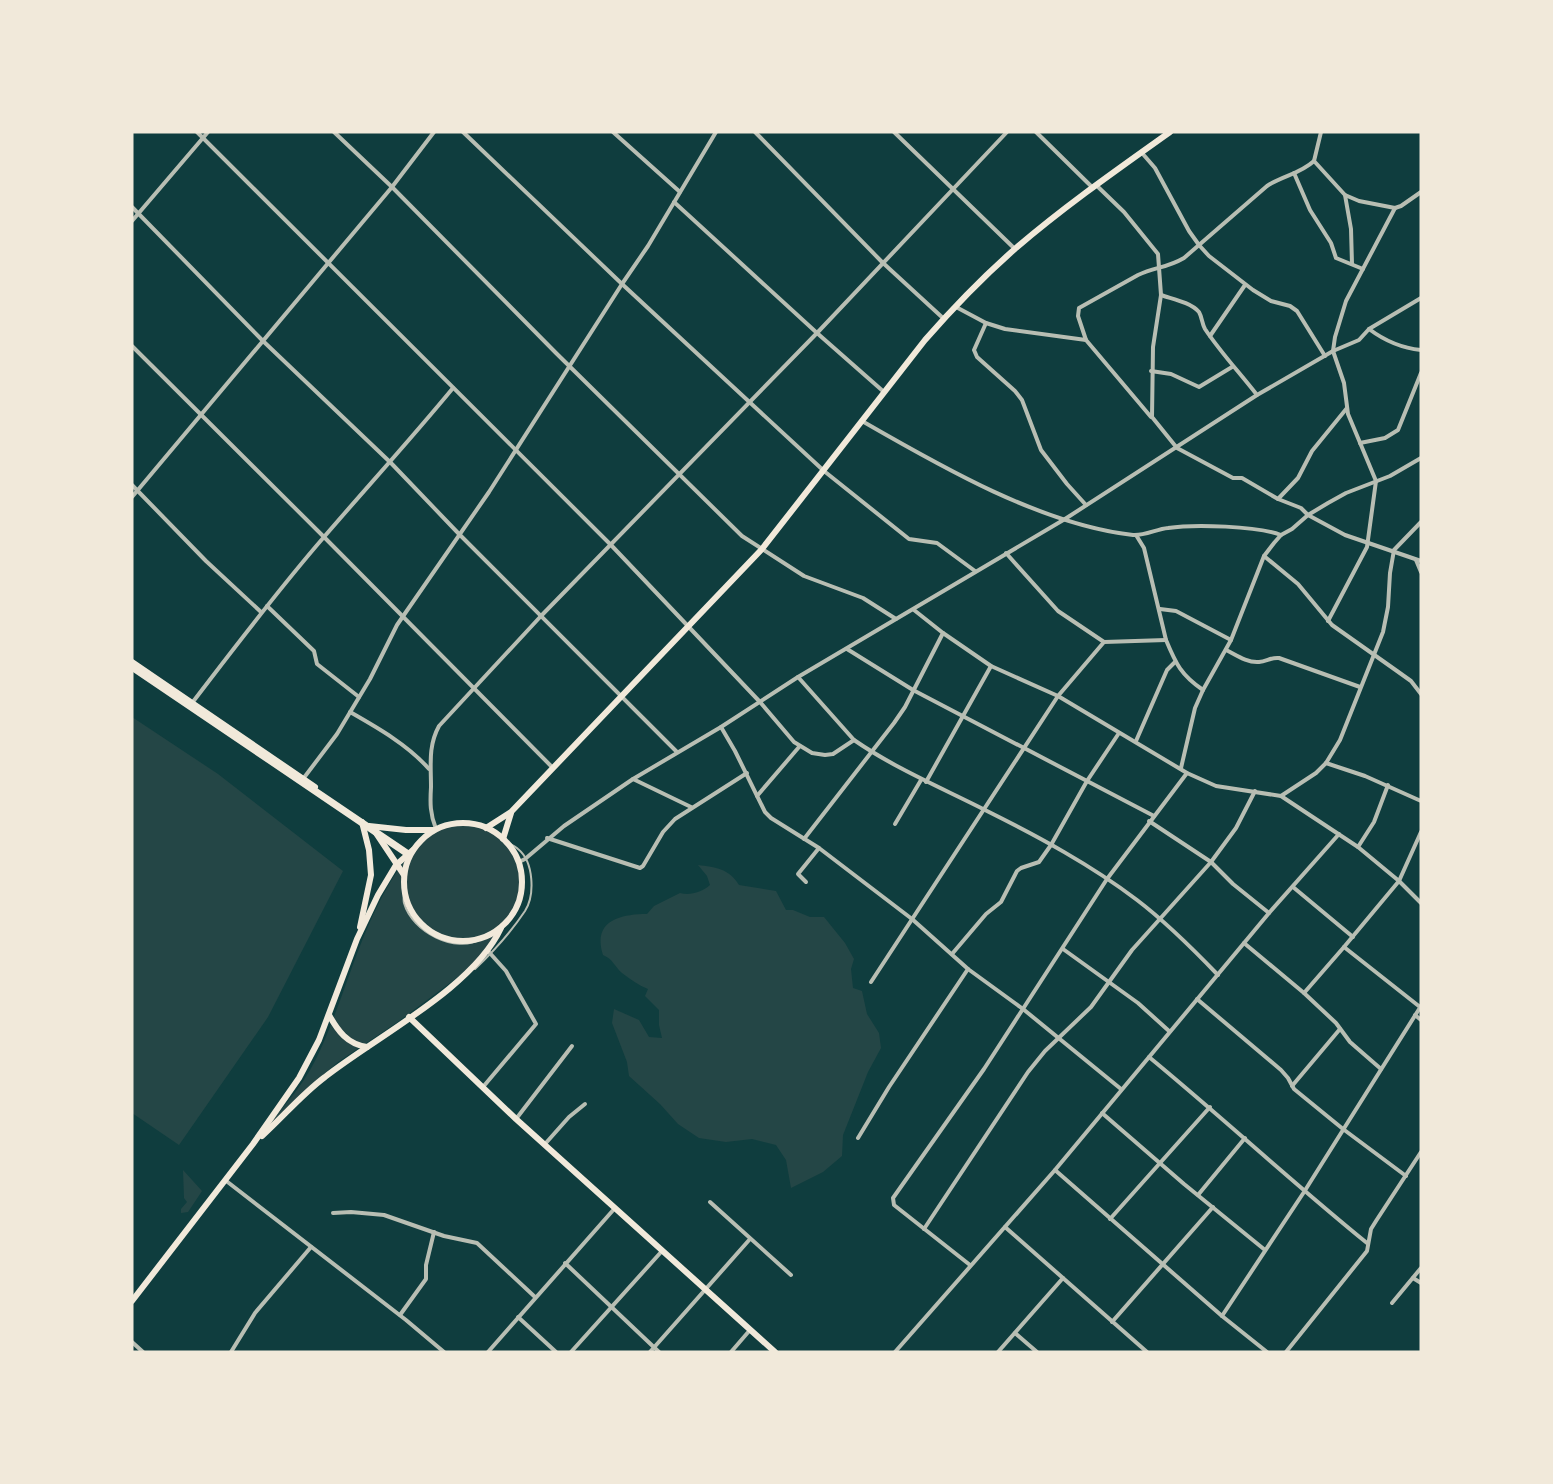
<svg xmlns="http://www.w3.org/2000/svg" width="1553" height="1484" font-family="Poppins,sans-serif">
  <rect width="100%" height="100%" fill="#0f3d3e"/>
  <g fill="#244646">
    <polygon points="132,717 218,774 343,871 268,1017 179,1145 132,1113"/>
    <path d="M461 823 474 824 495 833 511 848 519 862 522 877V893L517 907 509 921 478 962 399 1021 338 1062 311 1085 253 1144C274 1117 301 1090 316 1059 348 993 361 918 406 859 412 851 419 841 427 835 437 827 449 824 461 823Z"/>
    <path d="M698 865C715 867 730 869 739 885L776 891 786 910H793L810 917H824L845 943 854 959 851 969 853 988 862 991 867 1014 879 1033 881 1048 868 1072 843 1135 842 1156 823 1172 791 1188 786 1160 776 1145 752 1139 726 1142 699 1138 678 1124 660 1104 629 1076 627 1062 612 1023 614 1009 639 1020 649 1037 662 1038 659 1025V1010L645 996 648 989C638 985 630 979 622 973 614 966 613 959 603 955 592 921 620 914 647 914L654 906 680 893C690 896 702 892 710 885L707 876Z"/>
    <polygon points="183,1170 202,1191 188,1212 181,1213 181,1209 187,1202 184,1198"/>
  </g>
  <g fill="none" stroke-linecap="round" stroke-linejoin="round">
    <g stroke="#b8beb3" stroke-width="2">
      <path d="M404 889C404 893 403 899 404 903 412 932 456 954 481 939"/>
      <path d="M475 969C493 952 511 932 525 911 535 895 534 862 518 849 515 846 510 844 506 842"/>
    </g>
    <g stroke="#b8beb3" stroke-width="4">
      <polyline points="197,132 611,545 760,702 794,742 812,753 825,755 833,754 854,740"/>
      <polyline points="334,132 392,187 556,353 742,536 804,576 863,598 896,619"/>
      <polyline points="463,132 622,284 824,471 909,539 937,543 975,571"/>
      <polyline points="613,132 680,192"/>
      <polyline points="755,132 882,262 944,319"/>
      <polyline points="894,132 1015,249"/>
      <polyline points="1036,132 1093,188"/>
      <polyline points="1321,132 1314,161 1345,195 1359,201 1395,208 1401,206 1421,192"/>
      <polyline points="1142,153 1155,168 1189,231 1199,245 1209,256 1253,290 1271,301 1290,306 1297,311 1325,356"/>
      <polyline points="1294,173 1310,210 1331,243 1336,258 1363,269"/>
      <polyline points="1096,185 1124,212 1158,254 1161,295 1153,347 1152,417 1177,448 1233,478 1242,478 1278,499 1301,508 1308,515 1345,535 1421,561"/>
      <polyline points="1345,195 1351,229 1352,264"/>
      <polyline points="674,202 817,333 884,392"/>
      <polyline points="132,207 263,341 391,463 459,534 677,752"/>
      <polyline points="132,221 208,132"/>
      <path d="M1161 295C1172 299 1190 302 1199 312 1202 317 1202 324 1205 329 1221 353 1240 373 1257 395"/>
      <polyline points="956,307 986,323 1005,329 1086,340"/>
      <polyline points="986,323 974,350 977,357 1015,391 1022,400 1041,450 1067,484 1086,505"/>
      <path d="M1369 329C1385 341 1401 348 1421 350"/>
      <polyline points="1210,336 1245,285"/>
      <polyline points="132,346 324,537 552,767"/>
      <polyline points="1151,371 1171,374 1199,387 1232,367"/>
      <path d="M1151 417 1086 340 1078 316 1079 308 1138 275C1155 267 1167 268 1184 258L1267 186C1282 176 1300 174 1314 161"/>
      <path d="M862 421C940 466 1042 525 1133 535 1144 536 1157 529 1168 528 1194 524 1258 526 1281 535"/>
      <polyline points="1360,443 1385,438 1398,430 1421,373"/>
      <polyline points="132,485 206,561 261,612"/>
      <polyline points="132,497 392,187 434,132"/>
      <polyline points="1278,499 1298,478 1312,451 1347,408"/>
      <path d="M1136 535 1144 548 1166 640C1176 664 1181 675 1203 690"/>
      <polyline points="1006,553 1058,611 1104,642"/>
      <polyline points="1264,556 1298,584 1332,625 1397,671 1411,681 1421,694"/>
      <polyline points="1416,560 1421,572"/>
      <polyline points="267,606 314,651 317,664 359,697"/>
      <polyline points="1160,609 1176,611 1231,640"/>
      <polyline points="914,610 943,633 991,666 1058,696 1187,773 1216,786 1281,796 1358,847 1399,881 1421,903"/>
      <polyline points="1328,621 1367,547 1376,481 1348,414 1344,383 1333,351 1335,337 1346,301 1395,208"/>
      <polyline points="847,649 913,690 1154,816"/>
      <path d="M1226 650C1236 655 1247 663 1259 662 1267 661 1272 657 1279 658L1360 687"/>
      <path d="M798 677 854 740C896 769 942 788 987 811 1039 837 1091 865 1137 900 1166 922 1193 949 1218 975"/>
      <path d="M192 703C235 647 277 591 324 537 367 487 411 439 453 388"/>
      <path d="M350 712C378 728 408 745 429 769"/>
      <polyline points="721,727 735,751 765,812 771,818 819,848 912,919 968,969 1023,1009 1121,1089"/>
      <polyline points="1136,741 1167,670 1175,662"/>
      <polyline points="1326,763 1365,776 1421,801"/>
      <polyline points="1181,768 1195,708 1203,690 1231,640 1264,556 1274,543 1281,535 1292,529 1308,515 1328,503 1346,493 1390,476 1421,458"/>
      <polyline points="303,779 337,734 370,679 397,625 489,492 622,284 648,246 716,132"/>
      <polyline points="633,779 691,807"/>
      <polyline points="926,782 991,666"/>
      <polyline points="757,796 799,747"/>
      <polyline points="1281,796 1316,773 1326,763 1340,740 1383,632 1388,607 1390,573 1394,550 1421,522"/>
      <polyline points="1149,821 1211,862 1233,884 1269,913"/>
      <polyline points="895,824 921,780"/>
      <path d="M436 829C430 814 430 803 431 787 431 765 428 746 439 726L541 616 817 333 1007 132"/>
      <polyline points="547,838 640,868 643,866 663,832 675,819 747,773"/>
      <polyline points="804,839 894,723 905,707 943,633"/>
      <polyline points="1358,847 1374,822 1388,785"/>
      <polyline points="519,862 525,859 564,826 633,779 721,727 798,677 1065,519 1257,395 1333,351 1359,340 1369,329 1421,298"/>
      <polyline points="806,882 798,874 819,848"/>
      <polyline points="1293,887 1353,937"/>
      <polyline points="1244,943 1304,993 1336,1023 1350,1042 1381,1069"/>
      <polyline points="1344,947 1420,1007"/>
      <polyline points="1063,949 1138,1003 1169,1031"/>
      <polyline points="952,954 986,914 1001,902 1017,871 1021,868 1039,862 1051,845 1087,781 1119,733"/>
      <polyline points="871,982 1058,696 1104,642 1166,640"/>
      <polyline points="1304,993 1344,947 1399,881 1421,832"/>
      <polyline points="1197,999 1281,1070 1288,1078 1294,1089 1305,1098 1343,1129 1406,1176"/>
      <polyline points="1415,1015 1421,1020"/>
      <path d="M1149 1057C1223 1118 1293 1183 1367 1243"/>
      <polyline points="1292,1086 1340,1029"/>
      <polyline points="483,1087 536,1024 506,971 488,951"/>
      <polyline points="1102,1113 1184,1184 1265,1250"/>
      <polyline points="516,1119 572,1046"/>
      <polyline points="858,1138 889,1087 968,969"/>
      <polyline points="545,1144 569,1117 585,1104"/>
      <polyline points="1055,1170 1222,1316 1267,1352"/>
      <polyline points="225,1180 406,1320 444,1352"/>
      <polyline points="1198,1195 1245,1138"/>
      <polyline points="710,1202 791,1275"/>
      <polyline points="333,1213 351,1212 384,1215 444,1236 477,1243 535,1297"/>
      <polyline points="1110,1219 1210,1107"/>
      <polyline points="1005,1227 1147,1352"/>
      <polyline points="924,1229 1028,1072 1045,1051 1091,1007 1132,950 1211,862 1236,828 1255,791"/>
      <polyline points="565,1263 659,1352"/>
      <polyline points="970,1265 894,1205 893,1198 984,1069 1107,879 1187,773"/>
      <polyline points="1413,1278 1421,1283"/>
      <polyline points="1392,1303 1421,1268"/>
      <polyline points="400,1315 426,1279 426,1265 434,1232"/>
      <polyline points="1222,1316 1304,1192 1421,1006"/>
      <polyline points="518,1317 556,1352"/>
      <polyline points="1112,1322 1213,1207"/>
      <polyline points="1015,1333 1037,1352"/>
      <polyline points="132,1342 143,1352"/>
      <polyline points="231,1352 255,1313 311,1247"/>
      <polyline points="488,1352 615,1208"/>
      <polyline points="571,1352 662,1251"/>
      <polyline points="650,1352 750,1239"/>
      <polyline points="731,1352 750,1330"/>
      <polyline points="895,1352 1055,1170 1269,913 1339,834"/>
      <polyline points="998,1352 1063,1278"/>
      <polyline points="1286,1352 1367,1251 1371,1229 1376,1221 1421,1152"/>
    </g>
    <g stroke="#f1e9da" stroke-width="6">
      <polyline points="132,662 315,787"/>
      <circle cx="463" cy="882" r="59"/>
      <polyline points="369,826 406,830 433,830"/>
      <path d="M486 828 511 812 762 549 925 340C953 308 984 276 1016 248 1065 206 1118 169 1170 132"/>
      <polyline points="376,833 404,875"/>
      <polyline points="503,839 511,813"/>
      <polyline points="360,927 371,875 369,850 362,822"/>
      <path d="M329 1015C338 1031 347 1044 367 1047"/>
      <polyline points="409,1017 516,1119 775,1352"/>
      <path d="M262 1136C283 1117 302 1094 325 1077 377 1036 473 988 501 928"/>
      <polyline points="132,1301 253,1144 299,1078 319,1040 357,939 378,895 396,865 413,850"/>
    </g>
    <polyline stroke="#f1e9da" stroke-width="7" points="132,667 408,854"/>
  </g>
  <rect width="1553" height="1484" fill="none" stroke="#f1e9da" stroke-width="267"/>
</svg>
